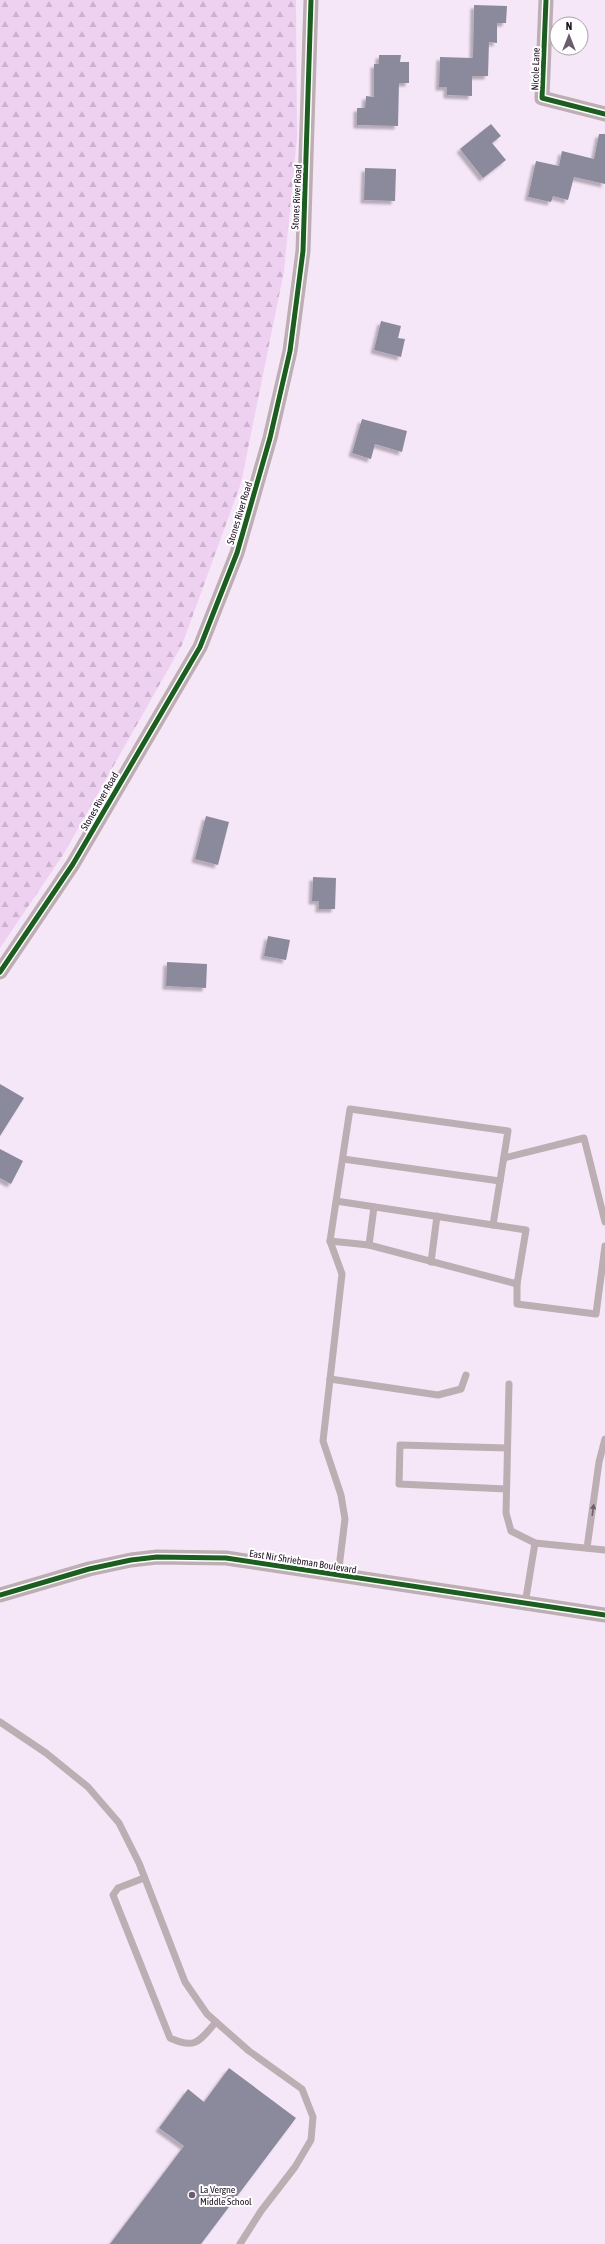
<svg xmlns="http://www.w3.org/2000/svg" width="605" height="2244" font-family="'Asap Condensed',sans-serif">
  <defs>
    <pattern id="forest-firs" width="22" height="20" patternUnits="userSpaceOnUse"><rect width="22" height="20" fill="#eed0f1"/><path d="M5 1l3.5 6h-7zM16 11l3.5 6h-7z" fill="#ccb2ce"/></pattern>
    <filter id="shadow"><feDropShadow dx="-3.5" dy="3.5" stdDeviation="1" flood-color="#0004"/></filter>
  </defs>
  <rect width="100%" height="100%" fill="#f6e7f8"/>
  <polygon fill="url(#forest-firs)" points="0,0 296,0 297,137 284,271 241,483 182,645 63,855 0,948"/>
  <g fill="#8b8a9d" filter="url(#shadow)">
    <polygon points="474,5 507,6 506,23 497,23 497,43 489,42 488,76 472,76 472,96 447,95 447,87 439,87 440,57 473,58"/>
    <polygon points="379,55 401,55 400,62 409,62 409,83 399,83 398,126 357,125 357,108 365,108 366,96 374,97 374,64 379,64"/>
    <polygon points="491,124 501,136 492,143 506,160 483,178 460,149"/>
    <polygon points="599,134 605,134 605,184 574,177 568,200 553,196 551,202 528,197 536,161 559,166 562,151 594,159"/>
    <polygon points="365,168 396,169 395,201 364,200"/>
    <polygon points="381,321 401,326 398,338 405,339 401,357 374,350"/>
    <polygon points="362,419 407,431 402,452 375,444 371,459 352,453"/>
    <polygon points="206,816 229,822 218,865 195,859"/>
    <polygon points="313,877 336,878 335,909 319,909 319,901 312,901"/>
    <polygon points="268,936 290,940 286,960 264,956"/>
    <polygon points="167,962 207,964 206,988 166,986"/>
    <polygon points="0,1084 24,1098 0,1136"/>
    <polygon points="0,1149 23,1161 11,1184 0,1178"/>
    <polygon points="229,2068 296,2118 201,2244 110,2244 184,2146 159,2128 188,2089 204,2102"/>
  </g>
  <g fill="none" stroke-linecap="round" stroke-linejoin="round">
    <g stroke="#bcaeb2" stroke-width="7">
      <polyline points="504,1158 584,1138 605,1222"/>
      <polyline points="343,1159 500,1181"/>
      <polyline points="336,1201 493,1225 508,1131 350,1109 330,1241 342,1274 323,1441 341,1495 345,1519 338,1576"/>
      <polyline points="330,1241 369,1245 374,1207"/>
      <polyline points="369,1245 517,1284 526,1230 493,1225"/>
      <polyline points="431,1262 437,1216"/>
      <polyline points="517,1284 517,1304 596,1314 605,1246"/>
      <polyline points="330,1379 438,1395 461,1389 466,1375"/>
      <polyline points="509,1384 506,1513 511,1531 535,1543 525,1604"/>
      <polyline points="506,1489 399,1484 400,1445 507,1448"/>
      <polyline points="535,1543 605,1550"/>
      <polyline points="587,1548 599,1462 605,1439"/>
      <polyline points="0,1722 46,1753 88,1787 119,1823 139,1863 185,1982 207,2014 249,2051 302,2089 313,2117 311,2140 295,2167 261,2211 240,2244"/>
      <path d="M144 1878 118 1888 113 1895 170 2038C196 2050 199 2041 216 2022"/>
    </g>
    <g stroke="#bcaeb2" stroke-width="15">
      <polyline points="546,0 542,98 605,114"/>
      <polyline points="0,972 73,864 200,647 237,553 270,438 290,351 303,251 311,0"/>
      <polyline points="0,1595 89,1569 131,1560 157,1557 226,1558 605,1615"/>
    </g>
    <g stroke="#fff" stroke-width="8">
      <g id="cycleway">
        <polyline points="546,0 542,98 605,114"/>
        <polyline points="0,972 73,864 200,647 237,553 270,438 290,351 303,251 311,0"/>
        <polyline points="0,1595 89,1569 131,1560 157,1557 226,1558 605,1615"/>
      </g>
    </g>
    <use href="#cycleway" stroke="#1b5e20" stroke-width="5"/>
  </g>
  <defs><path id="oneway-solid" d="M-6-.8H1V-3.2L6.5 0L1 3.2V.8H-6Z"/></defs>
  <use fill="#6e606a" href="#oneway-solid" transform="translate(593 1510) rotate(-82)"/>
  <circle fill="#6c5d6e" stroke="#fff" stroke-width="1.5" cx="192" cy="2195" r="4"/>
  <g text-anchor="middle" stroke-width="4" stroke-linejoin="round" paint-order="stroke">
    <g font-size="10" fill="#211223" stroke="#fff">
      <text transform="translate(535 69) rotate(-88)" y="4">Nicole Lane</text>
      <text transform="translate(296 197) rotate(-87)" y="4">Stones River Road</text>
      <text transform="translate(239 513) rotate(-73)" y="4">Stones River Road</text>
      <text transform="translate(99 801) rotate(-60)" y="4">Stones River Road</text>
      <text transform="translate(303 1561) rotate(9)" y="4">East Nir Shriebman Boulevard</text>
    </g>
    <g font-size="10" fill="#211223" stroke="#fff" text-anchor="start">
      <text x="200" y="2193">La Vergne<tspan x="200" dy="12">Middle School</tspan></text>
    </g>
  </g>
  <g transform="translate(569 36)"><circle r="19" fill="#ffffff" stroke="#a6a0a7"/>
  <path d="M0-3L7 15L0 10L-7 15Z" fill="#6c5d6e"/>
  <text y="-6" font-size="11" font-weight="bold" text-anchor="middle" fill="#211223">N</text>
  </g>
</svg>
